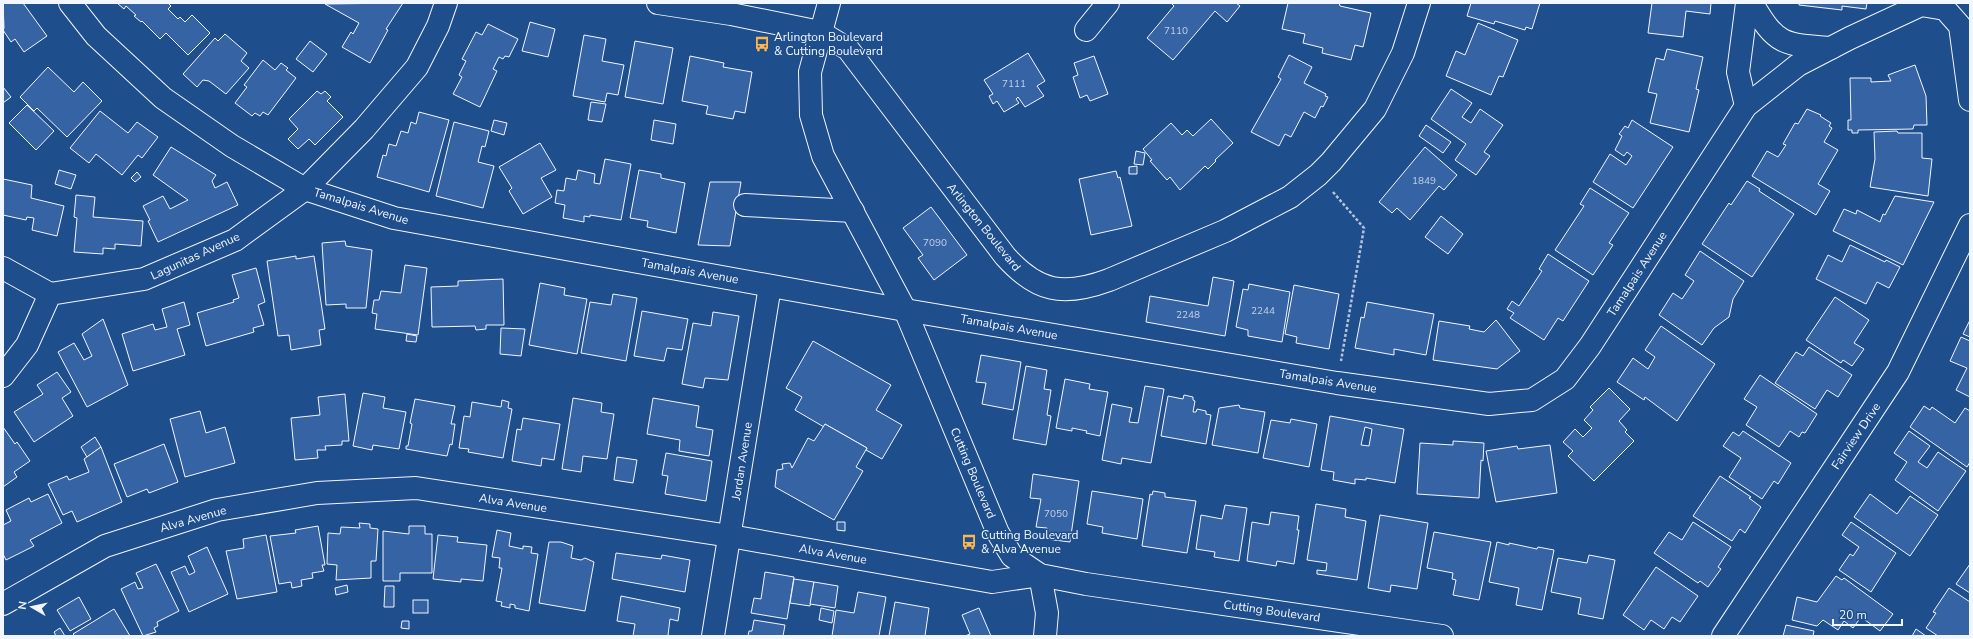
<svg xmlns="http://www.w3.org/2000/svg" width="1973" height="639" font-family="'Nunito Sans',sans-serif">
  <rect width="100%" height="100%" fill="#1f4e8c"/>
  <g fill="#3563a3" stroke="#f2f6ff" fill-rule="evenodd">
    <polygon points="3,3 23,3 47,36 24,52 15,39 11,42 3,30 4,28"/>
    <polygon points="117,3 168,3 171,6 168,9 178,19 180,17 185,22 192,15 210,33 188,55 166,33 160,39 142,21 141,22 134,16 136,15 126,6 124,9"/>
    <polygon points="403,3 386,29 388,30 370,63 342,47 351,32 353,34 359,23 325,4"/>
    <polygon points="1171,3 1236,3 1240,6 1227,22 1215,11 1173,60 1147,38 1174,6"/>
    <polygon points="1288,3 1339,3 1340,6 1371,13 1363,47 1355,45 1351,60 1322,53 1323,48 1303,43 1305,34 1282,29"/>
    <polygon points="1471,3 1540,3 1532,29 1526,27 1525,30 1495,21 1494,24 1467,16"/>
    <polygon points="1652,3 1711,3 1710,14 1686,11 1683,37 1648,33"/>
    <polygon points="1799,3 1867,3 1866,9 1842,6 1842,10 1799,5"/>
    <polygon points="530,22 555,29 548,57 522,51"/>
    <polygon points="1478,23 1518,40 1503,77 1499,76 1491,95 1446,76 1456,51 1465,55"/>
    <polygon points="488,24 518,39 509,57 505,56 503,59 499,57 493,69 497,71 480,107 453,94 462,77 459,75 466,61 462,59 476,32 482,35"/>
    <polygon points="225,34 247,53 241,61 249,68 226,94 209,81 203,80 197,87 183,74 215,38 218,41"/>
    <polygon points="584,35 606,39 602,61 624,65 618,95 607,93 605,102 573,96"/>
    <polygon points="310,41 327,54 313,72 296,59"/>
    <polygon points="635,41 673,48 663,104 625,97"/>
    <polygon points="1667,49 1703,57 1696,89 1699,90 1689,132 1650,123 1657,94 1648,92 1656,58 1664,60"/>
    <polygon points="1028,53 1045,81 1037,86 1044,96 1025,107 1018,97 1016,99 1019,103 1004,112 997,101 993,104 989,96 993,94 984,80"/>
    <polygon points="1289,55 1312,67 1304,83 1326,94 1325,96 1328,97 1323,107 1321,106 1315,118 1304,112 1291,137 1285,134 1279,146 1251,132 1281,79 1278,77"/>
    <polygon points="690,56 724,63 723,67 752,72 745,113 735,111 733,119 706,114 708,106 682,101"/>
    <polygon points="1094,56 1108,94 1090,101 1087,95 1080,98 1073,77 1078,75 1074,63"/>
    <polygon points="263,60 275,70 281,63 288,68 286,70 296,78 268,115 263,112 260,116 255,113 252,116 235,103 247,87 244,85"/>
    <polygon points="1915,65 1926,96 1927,125 1914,125 1913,129 1858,130 1858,133 1852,133 1852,130 1848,130 1848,120 1851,120 1850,78 1871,78 1871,82 1891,81 1888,75"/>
    <polygon points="48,67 74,92 83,82 102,101 67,137 37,108 34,111 20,97"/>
    <polygon points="3,87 11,97 3,103"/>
    <polygon points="1451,89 1472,103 1462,117 1471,123 1480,109 1503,125 1484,152 1490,156 1476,175 1455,160 1466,144 1431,119"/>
    <polygon points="317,91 321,94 325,91 331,97 327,101 343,117 315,145 309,139 298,149 288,139 298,129 289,119"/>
    <polygon points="591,102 606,104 602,122 588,120"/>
    <polygon points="27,105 54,131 36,150 9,123"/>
    <polygon points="1807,109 1821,115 1820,116 1831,123 1829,126 1832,128 1824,142 1838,150 1818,184 1830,191 1816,215 1752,176 1767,151 1778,157 1786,145 1783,144 1795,123 1798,124"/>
    <polygon points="100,111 128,133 137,122 158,137 142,158 138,155 122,175 96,154 89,163 70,148"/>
    <polygon points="419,112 449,120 429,192 377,177 383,155 386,156 389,144 396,146 401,131 408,133 411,122 416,124"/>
    <polygon points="1211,119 1233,143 1215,160 1216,161 1208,169 1205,166 1180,190 1170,177 1167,180 1150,161 1152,160 1143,149 1171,123 1182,135 1187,130 1193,136"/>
    <polygon points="494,120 507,123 504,135 491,131"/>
    <polygon points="654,120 676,124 673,144 651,140"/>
    <polygon points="1632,120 1673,147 1633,208 1593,182 1610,154 1626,165 1632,156 1627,152 1624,156 1615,150 1622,136 1619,134 1625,126 1628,128"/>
    <polygon points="454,122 489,131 485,147 482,146 478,162 494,166 483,208 436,196"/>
    <polygon points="1426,125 1451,142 1443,153 1419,136"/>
    <polygon points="1897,131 1898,133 1922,133 1922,158 1932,159 1928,196 1870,187 1875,159 1874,132"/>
    <polygon points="540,143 556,170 541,178 552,197 523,214 509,191 512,188 499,167"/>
    <polygon points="171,147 216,175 212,181 215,188 227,182 238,205 158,242 148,221 150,220 143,206 163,196 170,209 188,200 153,175"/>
    <polygon points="1425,147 1457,175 1444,190 1439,186 1410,220 1397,208 1392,213 1379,202"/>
    <polygon points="1136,151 1145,153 1143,165 1134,164"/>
    <polygon points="605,159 631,164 621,220 590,215 590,217 584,216 584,222 563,218 565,205 555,203 557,190 564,191 566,178 576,180 578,170 595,174 594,183 600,184"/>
    <polygon points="1137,166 1137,174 1129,174 1129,167"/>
    <polygon points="59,170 76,175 71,189 55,184"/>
    <polygon points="639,170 661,174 661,178 685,183 676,233 647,227 648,221 630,218"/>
    <polygon points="1116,171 1118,178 1120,177 1132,226 1091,235 1079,179"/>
    <polygon points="137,172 141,177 135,182 131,178"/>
    <polygon points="3,179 32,185 31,198 64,206 57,236 32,230 34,218 27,217 26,220 3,215"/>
    <polygon points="1747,181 1760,189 1759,191 1794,214 1752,277 1702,244 1729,203 1731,205"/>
    <polygon points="710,182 741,182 730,246 698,245"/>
    <polygon points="1590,188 1629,213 1609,243 1613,245 1593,275 1555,250 1584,206 1580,204"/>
    <polygon points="76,195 95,197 93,217 143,221 141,246 115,244 115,249 103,248 103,254 74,252 77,218 74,217"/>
    <polygon points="1895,196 1934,202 1903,265 1833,231 1844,209 1856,214 1857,210 1880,222 1883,214 1885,215"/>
    <polygon points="931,207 967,255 934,280 918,258 923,255 903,228"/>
    <polygon points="1441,216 1463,234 1448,254 1425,237"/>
    <polygon points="345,241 346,246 372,250 366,308 346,308 346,304 326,305 322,243"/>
    <polygon points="1850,245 1885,262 1886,260 1900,267 1889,288 1877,282 1866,304 1816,279 1828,255 1842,262"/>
    <polygon points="1700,251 1744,281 1733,299 1729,317 1714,328 1702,345 1659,315 1673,293 1682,299 1694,281 1685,275"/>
    <polygon points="1548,254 1589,281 1563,321 1558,318 1544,340 1510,318 1514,313 1507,309 1512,301 1519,306 1542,271 1539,269"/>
    <polygon points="296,256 296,259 314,256 325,329 319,330 321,345 291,350 289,335 278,336 267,261"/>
    <polygon points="405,265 427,268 418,335 375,329 377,314 372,313 374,300 379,300 381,291 401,293"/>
    <polygon points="256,268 265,302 258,305 264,325 253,328 254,332 206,346 197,313 234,302 233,300 239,298 232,275"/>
    <polygon points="1213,277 1234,281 1225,336 1146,322 1150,296 1208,306"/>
    <polygon points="503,279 504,325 486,325 486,329 476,330 475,326 432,327 431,287 458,286 458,281"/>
    <polygon points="540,283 565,288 564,295 587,299 577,354 529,345"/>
    <polygon points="1249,284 1290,292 1282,342 1248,336 1248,330 1236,327 1243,289 1248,290"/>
    <polygon points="1294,285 1339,294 1329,349 1296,343 1297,337 1285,334"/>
    <polygon points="613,294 637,298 626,361 581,353 590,302 611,305"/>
    <polygon points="1835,297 1869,320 1854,343 1864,349 1852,366 1843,360 1841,363 1806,340"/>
    <polygon points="184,302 190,325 177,329 185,355 133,371 122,334 153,324 155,330 167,327 162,309"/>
    <polygon points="1367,302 1434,314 1426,355 1394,349 1394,355 1355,348 1361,317 1364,318"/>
    <polygon points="642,311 688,319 682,350 667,348 664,361 634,356"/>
    <polygon points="713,312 739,316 728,380 705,378 703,388 682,384 693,323 711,326"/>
    <polygon points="103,319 128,385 87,407 58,352 74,343 84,360 92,356 82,334"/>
    <polygon points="1496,320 1520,351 1497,369 1433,360 1439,321 1470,326 1469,329 1484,332"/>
    <polygon points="1970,320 1970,337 1963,334"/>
    <polygon points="1661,326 1715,364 1677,421 1645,397 1644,400 1617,382 1633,358 1648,369 1655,357 1645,350"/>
    <polygon points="501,328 525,329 521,356 500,354"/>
    <polygon points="407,334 417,336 416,342 406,341"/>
    <polygon points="1961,337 1970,341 1970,397 1956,390 1967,368 1950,361"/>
    <polygon points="813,341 891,385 876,410 902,425 882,459 866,450 867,448 825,424 824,427 795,410 802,397 786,388"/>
    <polygon points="1809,347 1852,375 1838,397 1827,390 1815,409 1775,383 1796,352 1803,356"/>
    <polygon points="981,355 1021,362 1013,410 982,404 986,383 976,382"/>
    <polygon points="1026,366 1047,370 1044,389 1051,390 1047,415 1051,416 1046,445 1013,439"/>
    <polygon points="57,372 71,392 62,398 73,416 34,442 14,412 43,394 37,385"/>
    <polygon points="1760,375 1817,414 1805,433 1802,432 1799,437 1790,431 1779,447 1746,425 1757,407 1744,399"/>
    <polygon points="1065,379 1090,384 1089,389 1108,392 1100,436 1086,433 1087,431 1072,428 1072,431 1056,428"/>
    <polygon points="1145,386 1164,389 1151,463 1122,458 1121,464 1102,460 1112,404 1132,408 1129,422 1138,423"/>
    <polygon points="1609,388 1630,409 1619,421 1627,430 1625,432 1634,441 1594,481 1568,456 1573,451 1563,442 1575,429 1583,437 1592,428 1584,420 1593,410 1590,407"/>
    <polygon points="363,393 385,397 383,408 406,412 399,449 373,445 372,450 353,446"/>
    <polygon points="345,394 349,441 342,441 342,445 325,446 326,450 317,450 318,458 295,460 291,418 320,415 318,397"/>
    <polygon points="1184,395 1193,397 1193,400 1195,401 1193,412 1196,412 1197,409 1206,411 1206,414 1211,415 1206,444 1161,436 1168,396 1183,399"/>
    <polygon points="573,398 602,403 601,412 614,414 607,459 583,456 581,472 562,469"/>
    <polygon points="653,398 699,406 696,427 713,430 709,456 679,451 680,440 647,434"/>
    <polygon points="415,399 455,406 451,424 455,424 452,445 450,444 447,456 406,449 406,446 408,446 412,424 410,423"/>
    <polygon points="502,400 509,402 508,408 512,409 503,458 468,452 469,449 459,448 464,416 470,417 472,402 501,407"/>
    <polygon points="1239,405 1240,408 1265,412 1258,453 1212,445 1219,408"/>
    <polygon points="1924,406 1930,410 1932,407 1955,423 1965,408 1970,411 1970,462 1967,467 1910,427"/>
    <polygon points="200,411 206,433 225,427 235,463 185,477 170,419"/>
    <path d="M1330 416 1404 429 1395 483 1366 478V480L1355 479V484L1333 480 1334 472 1321 470ZM1365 427 1372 429 1369 446 1361 445Z"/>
    <polygon points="523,418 560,424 554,460 542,458 541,466 512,461 517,429 521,430"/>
    <polygon points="1291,419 1317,424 1309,467 1263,458 1271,420 1290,423"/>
    <polygon points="825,424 867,448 856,467 863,471 834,520 775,487 777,470 783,469 782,464 790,463 792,468 808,438 814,441"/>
    <polygon points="3,427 15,444 17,442 30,461 14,472 17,477 3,487"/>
    <polygon points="1743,431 1791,463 1778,484 1774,481 1762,499 1729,477 1741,458 1723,446 1733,432 1739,436"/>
    <polygon points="1909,431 1930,446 1918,462 1927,468 1938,452 1966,471 1938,511 1895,480 1907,462 1894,453"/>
    <polygon points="95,437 101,447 87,457 81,447"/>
    <polygon points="1453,441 1484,443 1483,461 1481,460 1479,498 1417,494 1420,443 1453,445"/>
    <polygon points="164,444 178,482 149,493 147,489 127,497 114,464"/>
    <polygon points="1550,445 1557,493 1496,502 1486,451 1517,446 1518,449"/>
    <polygon points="101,447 122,502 77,522 72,511 63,515 48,484 67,476 69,480 89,472 84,459"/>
    <polygon points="666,453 712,461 706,501 665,494 668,476 662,475"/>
    <polygon points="617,457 637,460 633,483 614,480"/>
    <polygon points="1033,474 1079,481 1070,542 1046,539 1047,528 1036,527 1041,499 1030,498"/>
    <polygon points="1720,476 1751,497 1749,498 1761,507 1745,533 1740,529 1732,541 1693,516"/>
    <polygon points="1092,491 1143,499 1137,539 1102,533 1103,527 1087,524"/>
    <polygon points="1153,491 1165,493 1165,497 1196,501 1187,553 1142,546 1150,494 1152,495"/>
    <polygon points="48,494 62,523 30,540 34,546 6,560 3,554 3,525 11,521 6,510 29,498 31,502"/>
    <polygon points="1870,494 1897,514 1910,496 1938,515 1910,556 1854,517"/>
    <polygon points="1316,504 1346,509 1345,517 1366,521 1357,580 1317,574 1317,570 1326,571 1327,563 1307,560"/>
    <polygon points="1225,505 1247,508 1239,561 1214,557 1215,552 1196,549 1201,515 1222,519"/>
    <polygon points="1271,512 1299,516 1297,530 1299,530 1294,564 1277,561 1276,566 1247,561 1252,522 1269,525"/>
    <polygon points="1380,515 1428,523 1417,589 1391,585 1390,592 1368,588"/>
    <polygon points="837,522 845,522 845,531 837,530"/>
    <polygon points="1693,522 1731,547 1718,567 1721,569 1708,587 1700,581 1698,583 1654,553 1669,532 1682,540"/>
    <polygon points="1851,522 1896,553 1871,592 1839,570 1850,554 1853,556 1859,547 1842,535"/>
    <polygon points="359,523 370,524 370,528 378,529 376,561 371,561 371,578 336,580 337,565 327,564 328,533 340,534 341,527 360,528"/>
    <polygon points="318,526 325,565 322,565 324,571 312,573 313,578 301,580 302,586 292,588 291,582 279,584 270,536 296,533 295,530"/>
    <polygon points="409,526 425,526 425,534 432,534 432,573 400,573 400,581 383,581 383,531 409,534"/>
    <polygon points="497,530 511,533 509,546 523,549 523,546 532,547 531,553 538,554 529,611 515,608 515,605 510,604 510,608 501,606 502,602 496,601 502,568 499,568 500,558 492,557"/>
    <polygon points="1434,532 1491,542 1479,600 1453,595 1456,580 1452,579 1453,573 1427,568"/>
    <polygon points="266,535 277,592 237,599 226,551 244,548 243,539"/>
    <polygon points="438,535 458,537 457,542 487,545 483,581 461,579 461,582 433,579"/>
    <polygon points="549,542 561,542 573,546 571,558 581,560 585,558 594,562 585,611 539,603"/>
    <polygon points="1497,542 1509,545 1509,543 1537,549 1538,547 1554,550 1542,610 1516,605 1519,588 1489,582"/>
    <polygon points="207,547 228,594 189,612 171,572 185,566 189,575 195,572 188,556"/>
    <polygon points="616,553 661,559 662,555 690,560 685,592 612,579"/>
    <polygon points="1589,555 1615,560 1603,619 1578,614 1581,598 1551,592 1558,558 1587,563"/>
    <polygon points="156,564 179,611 157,622 158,626 154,628 156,632 143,636 121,589 135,582 138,589 143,588 136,573"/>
    <polygon points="1970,564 1970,593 1956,584"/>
    <polygon points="1656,567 1698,596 1680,622 1672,617 1664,629 1651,620 1644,630 1623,615"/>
    <polygon points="765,572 794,577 787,619 751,613 754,598 761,599"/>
    <polygon points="1836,576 1842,580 1844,578 1893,614 1880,631 1861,617 1853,628 1844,621 1838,630 1823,620 1817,626 1792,620 1797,597 1817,602"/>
    <polygon points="794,579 814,582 810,606 790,603"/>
    <polygon points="814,582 838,586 835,608 810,604"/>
    <polygon points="347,585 348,592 336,595 335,588"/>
    <polygon points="385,586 394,586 394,607 384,607"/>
    <polygon points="1949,588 1970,602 1970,636 1938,636 1926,628 1936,613 1933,612"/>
    <polygon points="858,592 886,597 879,636 832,636 836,610 854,613"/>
    <polygon points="621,596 680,608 678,621 670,619 668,635 671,636 633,636 635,624 617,621"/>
    <polygon points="79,597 91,619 70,631 57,610"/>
    <rect x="413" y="600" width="15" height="13"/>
    <polygon points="895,602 929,608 925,636 889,636"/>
    <polygon points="821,608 834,611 832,623 819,620"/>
    <polygon points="979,608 991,636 965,636 970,634 962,615"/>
    <polygon points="114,609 130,636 75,636 73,634"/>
    <polygon points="754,620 785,625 783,636 748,636 749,631 752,631"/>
    <polygon points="402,621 409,621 409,629 401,628"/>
    <polygon points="1786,625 1814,631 1813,636 1783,636"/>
    <polygon points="60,628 65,636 56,636 54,632"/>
    <polygon points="1916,629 1926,636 1912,636"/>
  </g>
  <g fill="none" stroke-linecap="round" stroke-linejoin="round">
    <g stroke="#f2f6ff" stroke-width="24">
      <g id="minor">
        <polyline points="70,3 96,36 163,98 232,146 305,189 394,218 905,310 1337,383 1489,404 1532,400 1565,379 1590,346 1746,106 1798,65 1850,38 1921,5 1945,9 1960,26 1970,100"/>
        <polyline points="829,3 810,72 811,115 823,156 905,310 998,533 1012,556 1040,575 1086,584 1442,636"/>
        <path d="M1752 3C1776 45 1784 45 1831 48"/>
        <polyline points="1086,30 1108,3"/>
        <polyline points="1746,106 1738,72 1747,3"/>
        <polyline points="745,205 853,211"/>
        <polyline points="3,268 50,294"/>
        <polyline points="3,376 27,345 50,294 144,279 235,240 305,189 364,129 417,67 438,26 446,3"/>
        <polyline points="3,604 105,546 217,510 317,493 416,488 730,536 992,582 1040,575 1047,613 1045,636"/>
        <polyline points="713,636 770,286"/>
        <polyline points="1723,636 1898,372 1970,225"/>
      </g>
    </g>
    <g stroke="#f2f6ff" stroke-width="24">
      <path id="major" d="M658 3 731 14 820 32 848 49 1005 256C1037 292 1063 297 1109 280L1225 231 1290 197 1318 175 1331 162 1375 109 1403 53 1419 3"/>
    </g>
    <polyline stroke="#b3c4dc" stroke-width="2.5" stroke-dasharray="3 2" stroke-linecap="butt" points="1333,192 1364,228 1341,361"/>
    <use href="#minor" stroke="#1f4e8c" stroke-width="22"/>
    <use href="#major" stroke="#1f4e8c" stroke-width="22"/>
  </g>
  <defs>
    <g id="bus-bare" transform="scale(1.2)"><path d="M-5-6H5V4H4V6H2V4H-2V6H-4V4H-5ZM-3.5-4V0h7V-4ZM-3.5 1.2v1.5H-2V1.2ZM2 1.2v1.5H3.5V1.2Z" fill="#ffb74d" stroke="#1f4e8c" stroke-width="2.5" paint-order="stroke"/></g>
  </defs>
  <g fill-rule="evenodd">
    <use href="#bus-bare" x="762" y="44"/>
    <use href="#bus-bare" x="969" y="542"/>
  </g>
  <g text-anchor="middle" stroke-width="3" stroke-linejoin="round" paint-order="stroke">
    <g font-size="10" fill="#c3d1e8">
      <text x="1176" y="34">7110</text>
      <text x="1014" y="87">7111</text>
      <text x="1424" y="184">1849</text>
      <text x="935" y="246">7090</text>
      <text x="1263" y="314">2244</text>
      <text x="1188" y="318">2248</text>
      <text x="1056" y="517">7050</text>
    </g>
    <g font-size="12" fill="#f2f6ff" stroke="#1f4e8c" text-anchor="start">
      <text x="774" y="41">Arlington Boulevard<tspan x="774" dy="14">&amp; Cutting Boulevard</tspan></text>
      <text x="981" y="539">Cutting Boulevard<tspan x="981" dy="14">&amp; Alva Avenue</tspan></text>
    </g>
    <g font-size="12" fill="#f2f6ff" stroke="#1f4e8c">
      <text transform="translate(361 206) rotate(17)" y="4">Tamalpais Avenue</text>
      <text transform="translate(984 227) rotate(51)" y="4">Arlington Boulevard</text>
      <text transform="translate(195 256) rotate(-25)" y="4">Lagunitas Avenue</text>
      <text transform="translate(690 271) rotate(10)" y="4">Tamalpais Avenue</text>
      <text transform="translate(1637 274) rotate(-57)" y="4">Tamalpais Avenue</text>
      <text transform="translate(1009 327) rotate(10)" y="4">Tamalpais Avenue</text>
      <text transform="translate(1328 381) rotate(9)" y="4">Tamalpais Avenue</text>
      <text transform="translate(1856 436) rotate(-56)" y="4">Fairview Drive</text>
      <text transform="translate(742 461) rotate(-81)" y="4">Jordan Avenue</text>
      <text transform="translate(973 473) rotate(67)" y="4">Cutting Boulevard</text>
      <text transform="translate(513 503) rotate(9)" y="4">Alva Avenue</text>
      <text transform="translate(193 519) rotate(-16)" y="4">Alva Avenue</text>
      <text transform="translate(833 554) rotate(10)" y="4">Alva Avenue</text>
      <text transform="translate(1272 611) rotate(8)" y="4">Cutting Boulevard</text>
    </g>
  </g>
  <rect width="1973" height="639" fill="none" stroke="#f2f6ff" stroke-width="8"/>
  <g transform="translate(32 607) rotate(279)" stroke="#1f4e8c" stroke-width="3" paint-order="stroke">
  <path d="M0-3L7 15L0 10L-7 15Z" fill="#f2f6ff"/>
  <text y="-6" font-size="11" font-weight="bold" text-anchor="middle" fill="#f2f6ff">N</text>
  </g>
  <path d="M1833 619v6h69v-6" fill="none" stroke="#f2f6ff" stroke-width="2"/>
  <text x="1839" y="619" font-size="12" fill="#f2f6ff" stroke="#1f4e8c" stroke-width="3" paint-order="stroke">20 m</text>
</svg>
